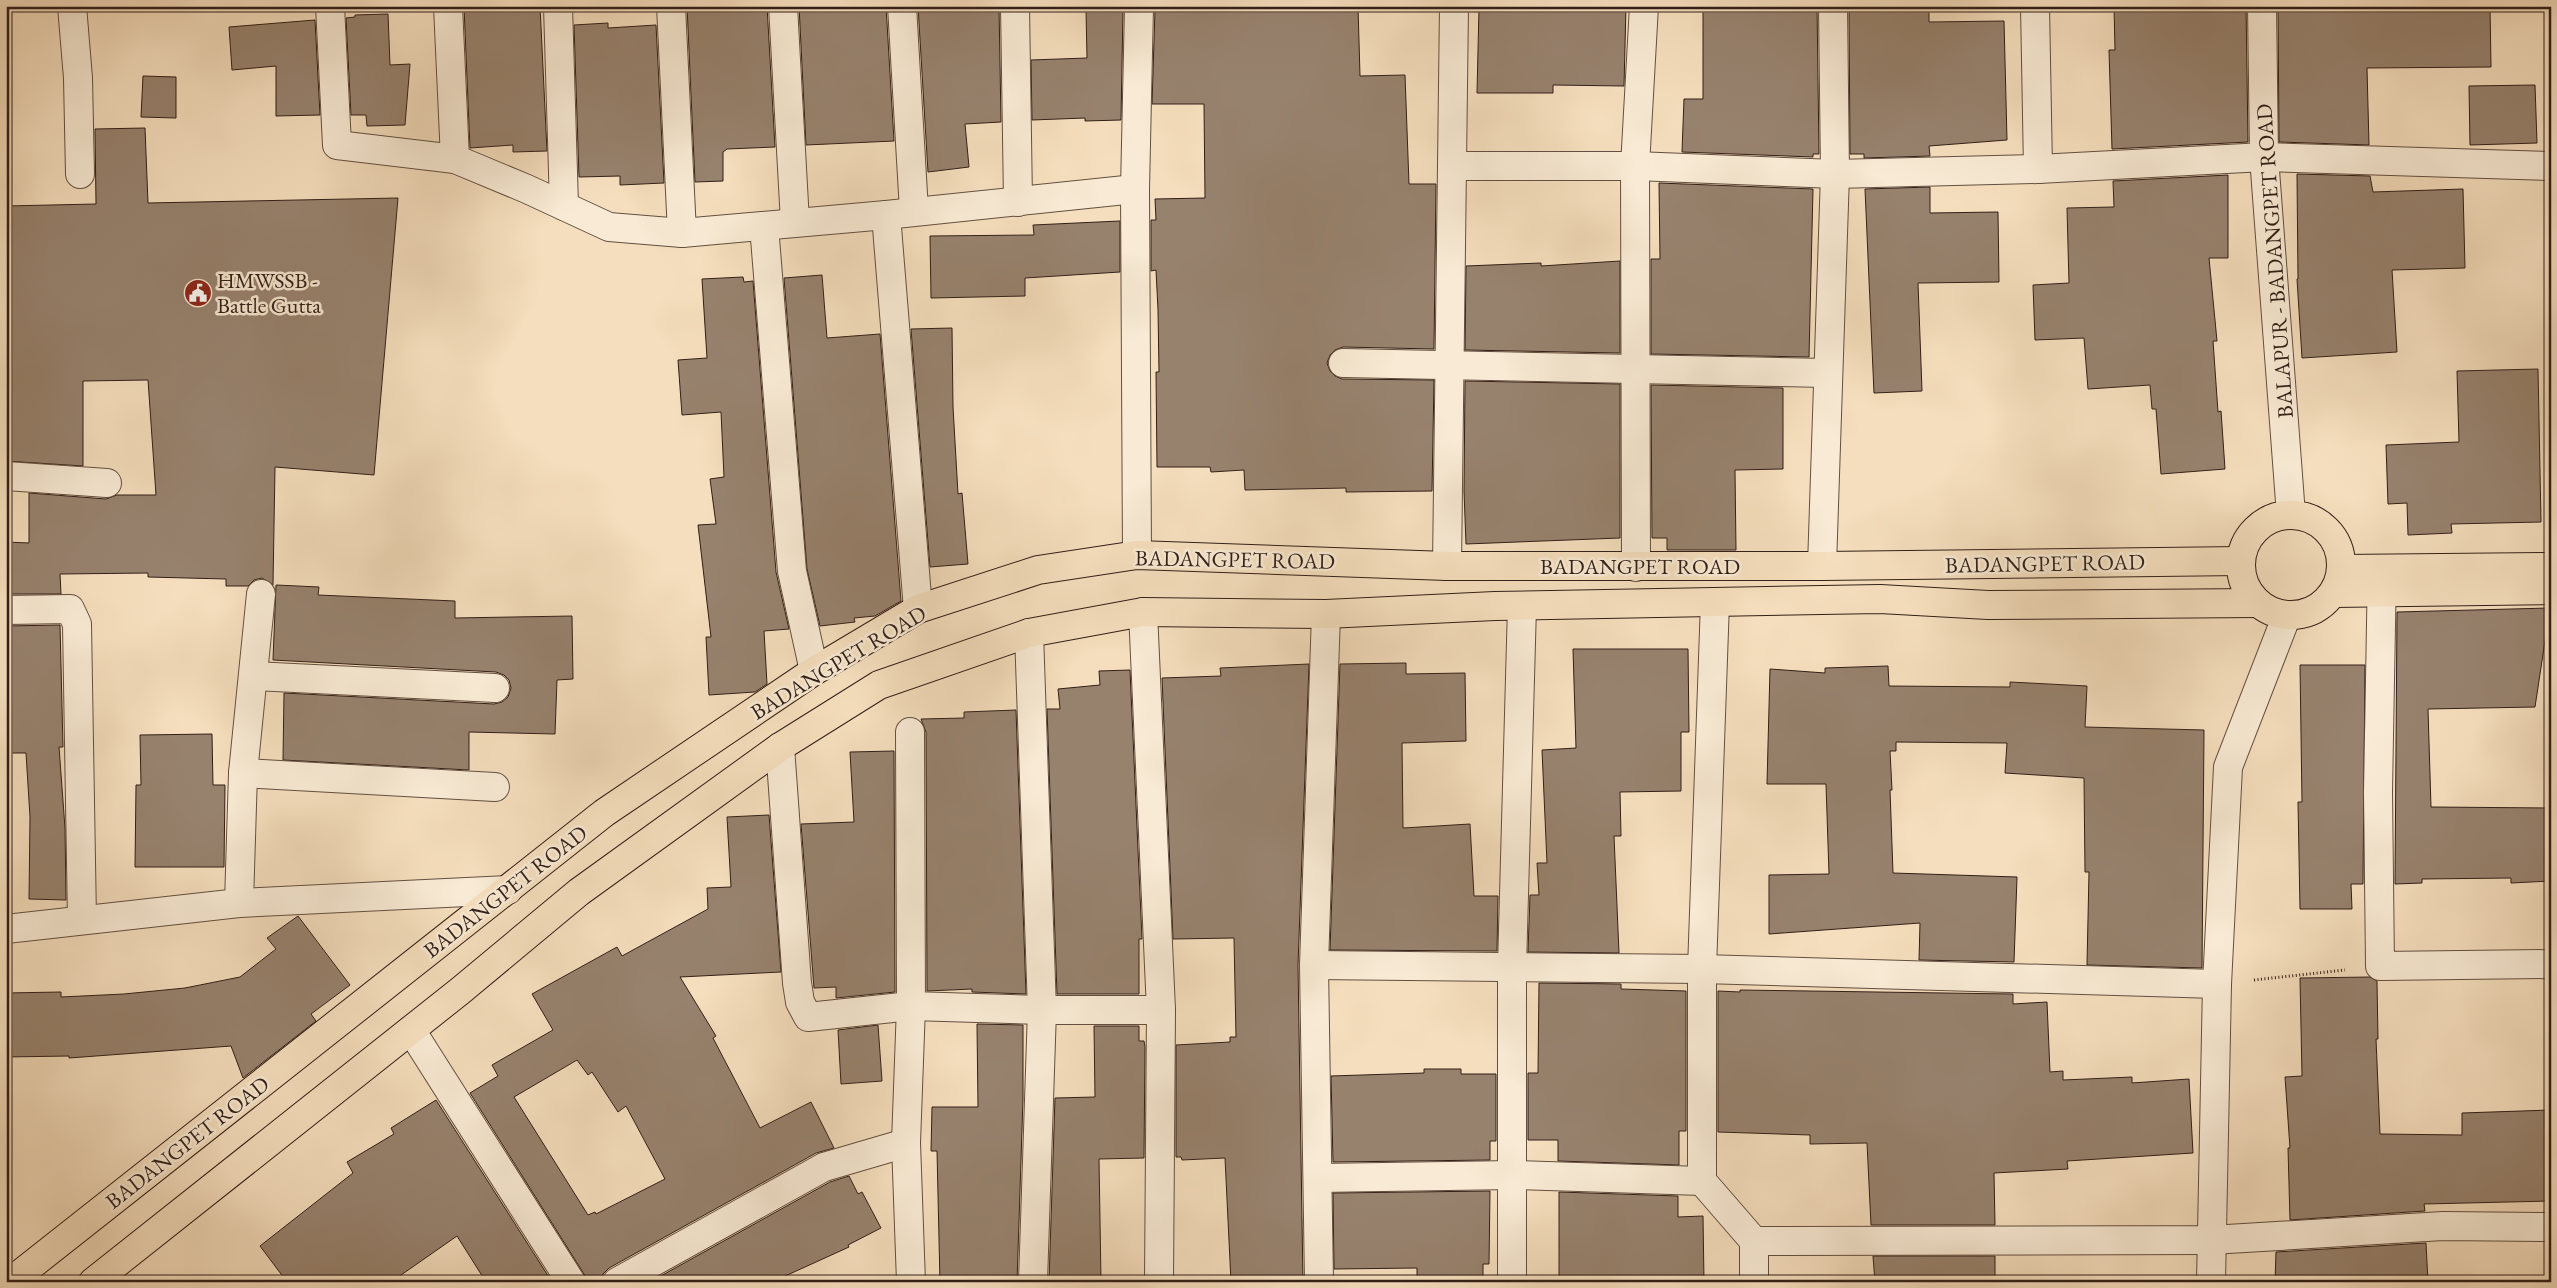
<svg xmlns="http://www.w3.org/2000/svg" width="2557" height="1288" font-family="'EB Garamond',serif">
  <rect width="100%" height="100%" fill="#f5debd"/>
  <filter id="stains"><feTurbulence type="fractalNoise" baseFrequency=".004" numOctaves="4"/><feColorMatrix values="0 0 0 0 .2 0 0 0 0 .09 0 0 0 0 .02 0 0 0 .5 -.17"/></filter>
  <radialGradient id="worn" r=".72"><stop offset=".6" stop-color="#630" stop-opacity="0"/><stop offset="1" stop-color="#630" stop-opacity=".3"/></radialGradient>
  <g fill="#97826e" stroke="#321f18" fill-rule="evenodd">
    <polygon points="540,6 547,151 513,152 513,145 470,148 464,7"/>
    <polygon points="687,6 767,6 775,147 727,149 723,152 723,181 695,182"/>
    <polygon points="799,6 886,6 894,141 806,145"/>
    <polygon points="918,6 999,6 1001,122 965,124 969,167 928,172"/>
    <polygon points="1170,6 1358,6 1360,76 1405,75 1409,184 1436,184 1434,349 1343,347 1335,350 1330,355 1327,363 1330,371 1335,376 1342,379 1434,380 1432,491 1346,492 1346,488 1245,490 1244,470 1211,472 1210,467 1157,467 1156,372 1159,372 1158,310 1156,270 1151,271 1151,220 1156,220 1155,199 1205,198 1204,104 1152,104 1155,9 1170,8"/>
    <polygon points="1518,6 1626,6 1624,86 1553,85 1553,93 1477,93 1479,8 1518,9"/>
    <polygon points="1703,6 1817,6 1819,154 1813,154 1813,157 1682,152 1684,99 1703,99"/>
    <polygon points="2114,6 2246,6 2248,142 2112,149 2109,50 2115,50"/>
    <polygon points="2278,6 2490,6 2491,67 2367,68 2369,145 2279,142"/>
    <polygon points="1123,9 1121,120 1085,121 1085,118 1032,120 1031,60 1087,58 1086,10"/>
    <polygon points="1849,10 1929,11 1929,22 2004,21 2007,140 1929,146 1930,156 1864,158 1864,154 1850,154"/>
    <polygon points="388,14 390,65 410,64 405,125 367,126 366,115 351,115 346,18 355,17 355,15"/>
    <polygon points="315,20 320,115 276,116 276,66 232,70 229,27"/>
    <polygon points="608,23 608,28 656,25 664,183 620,185 620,176 579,177 574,25"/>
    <polygon points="143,76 176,77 176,118 141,117"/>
    <polygon points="2535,85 2537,143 2470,145 2469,86"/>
    <polygon points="145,128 148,203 398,198 374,475 275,467 273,585 262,578 254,580 248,586 226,586 226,579 148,577 148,573 60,574 61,594 6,594 6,542 29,543 29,493 106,499 117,495 156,495 148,380 83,381 83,466 6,461 6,206 96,204 95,129"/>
    <polygon points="2297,174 2370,176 2373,192 2463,189 2465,268 2392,270 2397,352 2302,358 2297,279 2298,279"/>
    <polygon points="2228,175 2228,258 2209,258 2217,341 2213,341 2218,412 2221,411 2225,469 2161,474 2156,409 2152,409 2150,385 2088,389 2084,338 2035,340 2033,285 2069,283 2067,208 2114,207 2113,181"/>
    <polygon points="1659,183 1813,189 1809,357 1651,354 1651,259 1660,259"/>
    <polygon points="1930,187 1930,213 1998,212 1999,282 1918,283 1922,391 1874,393 1865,189"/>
    <polygon points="1120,221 1120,272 1025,278 1025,296 931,298 930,236 1034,235 1033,225"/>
    <polygon points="1620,261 1620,353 1465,350 1466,266 1541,263 1541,266"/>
    <polygon points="822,275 827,338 880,334 901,601 875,616 854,618 855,622 820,626 807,569 784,278"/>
    <polygon points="743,277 744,282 753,281 776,572 789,629 764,631 767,684 755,692 709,695 706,637 711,637 698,525 716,524 710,479 724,477 721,412 682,415 678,360 707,358 702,279"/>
    <polygon points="952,328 953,407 958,494 962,493 968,564 930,567 911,329"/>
    <polygon points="2538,369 2541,522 2451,524 2452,533 2408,535 2407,503 2388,504 2386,445 2459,442 2457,371"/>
    <polygon points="1465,381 1620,384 1620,538 1466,544 1464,491"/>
    <polygon points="1651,385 1783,388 1783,469 1735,470 1736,550 1667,550 1667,538 1652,538"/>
    <polygon points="276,585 319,587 318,595 455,601 455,618 572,616 573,679 557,680 555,734 469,732 469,770 283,760 284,693 494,704 502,702 508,697 511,688 509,680 504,675 496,672 273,660"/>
    <polygon points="2550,608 2535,707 2428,709 2431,807 2551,808 2551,881 2511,883 2511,878 2422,879 2422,883 2395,884 2397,612"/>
    <polygon points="60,625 63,747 59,747 65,828 66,900 29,899 30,817 26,753 6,753 6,626"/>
    <polygon points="1573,649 1688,649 1689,732 1681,732 1681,791 1620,792 1621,836 1614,836 1619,953 1528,952 1530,895 1539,895 1537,863 1547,863 1542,750 1576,748"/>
    <polygon points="1406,663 1406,674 1465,673 1466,741 1402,743 1403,828 1470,824 1474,896 1498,896 1497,951 1330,950 1340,664"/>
    <polygon points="1309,664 1298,965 1303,1282 1231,1282 1225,1158 1182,1160 1181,1157 1176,1157 1176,1045 1230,1042 1230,1037 1236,1037 1234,938 1173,939 1162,678 1221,676 1220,668"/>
    <polygon points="2300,665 2365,665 2363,884 2351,884 2352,909 2300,909 2298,802 2302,802"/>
    <polygon points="1888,666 1889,686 2010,687 2010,682 2087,686 2085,727 2204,730 2202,968 2087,965 2089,872 2085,872 2084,778 2005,773 2007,743 1896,742 1896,751 1890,751 1892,790 1890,790 1893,873 2017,877 2014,962 1919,960 1920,923 1769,934 1769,875 1829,874 1826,784 1767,784 1770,669 1825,673 1825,668"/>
    <polygon points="1130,670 1142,939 1139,939 1139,994 1057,994 1047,709 1060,709 1058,689 1100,685 1099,671"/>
    <polygon points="1016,710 1026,994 972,992 972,989 927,991 926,732 921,719 964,718 964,712"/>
    <polygon points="212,734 213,785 225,785 224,867 135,867 136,785 141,785 140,735"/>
    <polygon points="894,751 895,992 836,998 836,987 814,988 801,824 854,822 850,752"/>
    <path d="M769 815 781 972 680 977 716 1036 713 1038 760 1128 811 1102 834 1148 816 1153 609 1268 603 1274 601 1282H587L584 1274 470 1093 498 1076 492 1065 553 1030 532 994 617 947 622 956 708 909 707 888 731 887 727 817ZM577 1060 588 1075 592 1072 618 1112 626 1106 665 1179 596 1214 595 1212 588 1215 514 1097Z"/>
    <polygon points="298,916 350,985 311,1014 316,1021 243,1078 231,1046 69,1058 69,1056 6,1057 6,993 61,992 61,997 124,994 185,988 240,977 276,949 267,938"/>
    <polygon points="2370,977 2377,981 2378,1039 2376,1039 2380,1134 2462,1135 2462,1113 2551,1110 2551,1201 2424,1204 2425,1211 2290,1220 2288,1148 2290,1148 2285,1077 2302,1076 2300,978"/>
    <polygon points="1539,983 1621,984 1621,989 1686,991 1686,1131 1679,1131 1679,1165 1558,1161 1558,1140 1528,1140 1528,1073 1538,1073"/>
    <polygon points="1740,990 2013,994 2013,1004 2047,1002 2050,1072 2063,1071 2063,1080 2132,1077 2132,1083 2189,1079 2193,1153 2067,1161 2068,1169 1994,1173 1995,1225 1871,1225 1867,1143 1810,1144 1810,1135 1718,1132 1718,991 1740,992"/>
    <polygon points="977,1024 1023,1025 1023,1099 1017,1282 940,1282 937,1151 931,1151 932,1107 978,1107"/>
    <polygon points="878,1025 882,1081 841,1084 838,1030"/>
    <polygon points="1094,1026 1139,1026 1139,1041 1144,1041 1145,1047 1144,1158 1099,1159 1101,1282 1049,1282 1055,1098 1095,1097"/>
    <polygon points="1424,1069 1461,1069 1461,1074 1496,1074 1496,1141 1490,1141 1490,1160 1333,1162 1331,1076 1424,1073"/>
    <polygon points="436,1100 552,1282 486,1282 457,1236 391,1282 287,1282 260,1246 353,1173 347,1162 394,1134 391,1128"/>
    <polygon points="849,1176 858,1194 862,1192 881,1228 848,1245 849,1247 772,1282 650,1282 830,1182"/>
    <polygon points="1490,1191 1489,1264 1483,1264 1483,1282 1417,1282 1417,1268 1334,1269 1333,1193"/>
    <polygon points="1559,1192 1678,1196 1678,1217 1703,1216 1704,1282 1559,1282"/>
    <polygon points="2426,1243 2428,1282 2275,1282 2276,1252"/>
    <polygon points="1873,1256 1995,1256 1995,1282 1875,1282"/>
  </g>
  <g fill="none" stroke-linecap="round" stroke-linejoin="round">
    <g stroke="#634f41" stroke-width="30">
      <g id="minor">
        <polyline points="72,6 78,78 80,174"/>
        <polyline points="330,6 337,145 455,159 527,189 609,227 682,233 886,215 1135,189"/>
        <polyline points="448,6 455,159"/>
        <polyline points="558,6 564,206"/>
        <polyline points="671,6 682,233"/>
        <polyline points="783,6 795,222"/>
        <polyline points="902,6 914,211"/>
        <polyline points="1015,6 1018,202"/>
        <polyline points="2035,6 2038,169"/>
        <polyline points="2262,6 2264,157 2291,515"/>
        <polyline points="1453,166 1635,166 1835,174 2038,169 2264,157 2551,166"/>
        <polyline points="886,215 918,609"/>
        <polyline points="764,226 792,571 814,671"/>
        <polyline points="1343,363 1827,373"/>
        <polyline points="6,476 107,483"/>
        <polyline points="1137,555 1135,189 1139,6"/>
        <polyline points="1447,566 1454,6"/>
        <polyline points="1822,566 1835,174 1833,6"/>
        <polyline points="1636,567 1635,166 1644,6"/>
        <polyline points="2382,569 2378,792 2380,966 2551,964"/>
        <polyline points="1715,602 1702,969 1702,1181 1754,1241 1754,1282"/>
        <polyline points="6,610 70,609 77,624 82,920"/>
        <polyline points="1143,612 1161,1010 1159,1282"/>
        <polyline points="1029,633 1042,1010 1033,1282"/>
        <polyline points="253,676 495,688"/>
        <polyline points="910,732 911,1006 906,1143 911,1282"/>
        <polyline points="780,747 797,983 800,1002 808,1017 911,1006 1042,1010 1161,1010"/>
        <polyline points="243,773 495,787"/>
        <polyline points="239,903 243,773 261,594"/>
        <polyline points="6,929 239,903 508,890"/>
        <polyline points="1314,965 1702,969 2217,984"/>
        <polyline points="411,1030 571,1282"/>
        <polyline points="1318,1178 1513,1175 1702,1181"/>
        <polyline points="1754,1241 2211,1240 2443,1226 2551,1227"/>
        <polyline points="617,1282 824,1167 906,1143"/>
        <polyline points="1319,1282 1314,965 1326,614"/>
        <polyline points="1512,1282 1512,967 1522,606"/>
        <polyline points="2211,1282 2217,984 2228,767 2287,615"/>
      </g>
    </g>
    <g stroke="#321f18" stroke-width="30">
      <g id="major">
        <circle cx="2291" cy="565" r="50"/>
        <polyline points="2341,569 2551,567"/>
        <polyline points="2333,593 2551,590"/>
        <polyline points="10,1282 604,813 814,671 918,609 1038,570 1137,555 1447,566 1822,566 2241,561"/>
        <polyline points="93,1282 460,991 579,892 780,747 879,685 1029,633 1143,612 1326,614 1495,606 1880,599 1988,605 2257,603"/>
      </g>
    </g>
    <polyline stroke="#321f18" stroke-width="3" stroke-dasharray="1 2.5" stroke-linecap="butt" points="2254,980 2345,970"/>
    <use href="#minor" stroke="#f8ead4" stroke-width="28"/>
    <use href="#major" stroke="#f5debd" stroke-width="28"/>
  </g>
  <defs>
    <g id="civic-disc" transform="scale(1.4375)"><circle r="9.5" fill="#8f2418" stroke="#f8ead4"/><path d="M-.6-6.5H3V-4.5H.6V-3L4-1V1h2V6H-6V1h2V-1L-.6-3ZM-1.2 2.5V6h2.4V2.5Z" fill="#fff"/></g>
  </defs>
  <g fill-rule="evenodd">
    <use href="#civic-disc" x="198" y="293"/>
  </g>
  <g text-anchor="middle" stroke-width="5" stroke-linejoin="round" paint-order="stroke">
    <g font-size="22" fill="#321f18" stroke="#f8ead4">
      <text transform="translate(2274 261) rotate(-94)" y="8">BALAPUR - BADANGPET ROAD</text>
      <text transform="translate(1235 559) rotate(1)" y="8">BADANGPET ROAD</text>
      <text transform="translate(2045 563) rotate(-1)" y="8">BADANGPET ROAD</text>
      <text x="1640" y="574">BADANGPET ROAD</text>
      <text transform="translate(838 662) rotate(-31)" y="8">BADANGPET ROAD</text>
      <text transform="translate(505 891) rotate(-38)" y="8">BADANGPET ROAD</text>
      <text transform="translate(187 1142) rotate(-38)" y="8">BADANGPET ROAD</text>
    </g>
    <g font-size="22" fill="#321f18" stroke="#f8ead4" text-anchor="start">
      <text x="217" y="288">HMWSSB -<tspan x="217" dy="25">Battle Gutta</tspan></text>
    </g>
  </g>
  <rect width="2557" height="1288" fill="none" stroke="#f5debd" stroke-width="25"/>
  <rect x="8" y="8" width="2542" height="1273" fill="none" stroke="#321f18" stroke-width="2.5"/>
  <rect x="12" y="12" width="2532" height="1263" fill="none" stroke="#321f18"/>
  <rect width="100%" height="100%" filter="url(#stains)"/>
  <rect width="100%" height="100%" fill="url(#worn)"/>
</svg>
